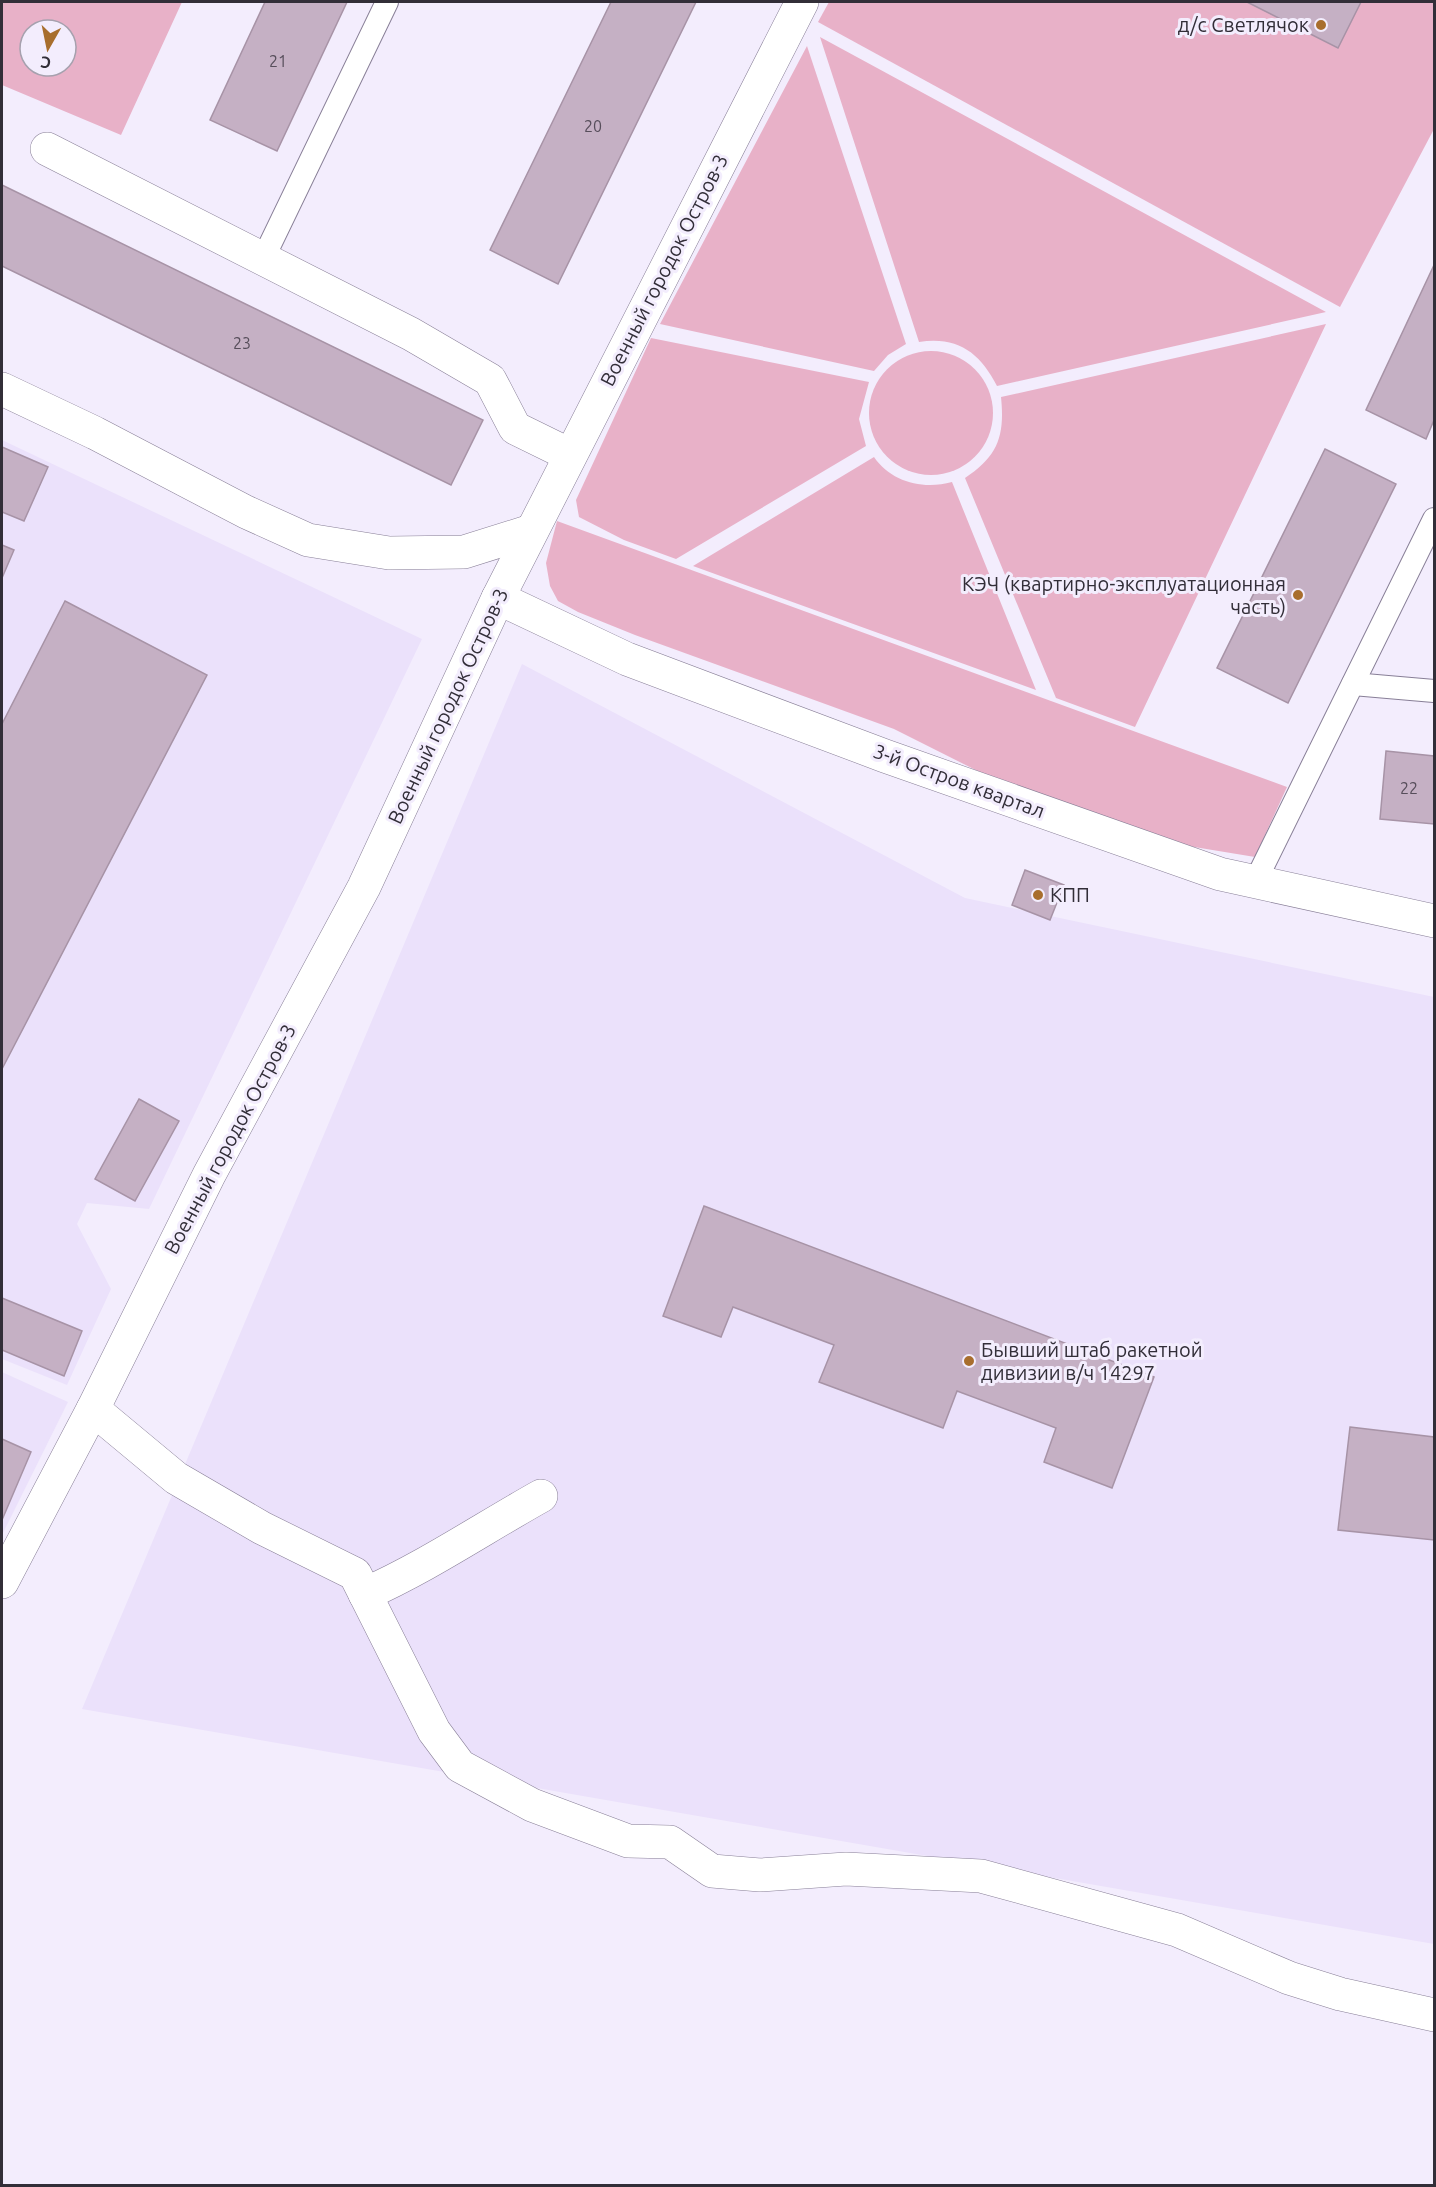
<svg xmlns="http://www.w3.org/2000/svg" width="1436" height="2187" font-family="Ubuntu,sans-serif">
  <rect width="100%" height="100%" fill="#f3edfd"/>
  <g fill="#ebe1fb">
    <polygon points="2,440 422,639 149,1209 87,1203 77,1224 111,1289 67,1385 2,1359"/>
    <polygon points="522,664 965,898 1434,997 1434,1944 82,1709"/>
    <polygon points="2,1372 68,1402 2,1535"/>
  </g>
  <g fill="#e8b1c8" fill-rule="evenodd">
    <path d="M2 2H182L121 135 2 85ZM30 30H66V66H30Z"/>
    <polygon points="829,2 1434,2 1434,129 1340,307 818,22"/>
    <path d="M820 37 1326 312 997 386C980 353 958 336 919 342Z"/>
    <polygon points="807,46 906,344 888,355 874,371 660,324"/>
    <path d="M1326 324 1135 727 1056 698 965 478C998 456 1005 436 1001 397Z"/>
    <polygon points="651,338 869,382 859,419 866,446 676,559 624,540 579,517 576,500"/>
    <circle cx="931" cy="413" r="62"/>
    <path d="M874 457C891 482 923 490 952 482L1036 690 693 566Z"/>
    <polygon points="557,521 1287,787 1255,857 1097,831 894,729 635,635 578,612 558,601 550,586 546,563"/>
  </g>
  <g fill="#c5b0c4" stroke="#a793a6" stroke-width="1.5">
    <polygon points="265,2 347,2 277,151 210,120"/>
    <polygon points="611,2 696,2 558,284 490,250"/>
    <polygon points="1247,2 1361,2 1338,48"/>
    <polygon points="2,185 483,420 451,485 2,266"/>
    <polygon points="1434,265 1434,420 1426,439 1366,410"/>
    <polygon points="2,447 48,467 24,521 2,512"/>
    <polygon points="1325,449 1396,484 1288,703 1217,668"/>
    <polygon points="2,545 14,550 2,578"/>
    <polygon points="65,601 207,675 2,1069 2,724"/>
    <polygon points="1386,751 1434,756 1434,824 1380,819"/>
    <polygon points="1025,870 1064,885 1050,920 1012,905"/>
    <polygon points="139,1099 179,1121 135,1201 95,1179"/>
    <polygon points="704,1206 1154,1377 1112,1488 1044,1462 1056,1428 957,1391 943,1428 819,1382 834,1345 733,1307 721,1337 663,1316"/>
    <polygon points="2,1298 82,1331 64,1376 2,1350"/>
    <polygon points="1350,1427 1434,1437 1434,1540 1338,1530"/>
    <polygon points="2,1439 31,1452 2,1520"/>
  </g>
  <g fill="none" stroke-linecap="round" stroke-linejoin="round">
    <g stroke="#887f97" stroke-width="24">
      <g id="lane">
        <polyline points="263,259 387,2"/>
        <polyline points="1353,684 1434,691"/>
        <polyline points="1255,882 1434,519"/>
      </g>
    </g>
    <g stroke="#887f97" stroke-width="34">
      <g id="street">
        <polyline points="47,149 411,334 490,380 515,428 570,455"/>
        <polyline points="2,389 95,433 246,512 308,540 389,553 464,552 531,531"/>
        <polyline points="498,598 627,659 885,756 1220,874 1434,921"/>
        <polyline points="93,1409 176,1478 262,1528 355,1574 434,1731 460,1766 532,1805 628,1841 670,1842 712,1871 760,1875 846,1869 981,1876 1177,1930 1289,1978 1340,1994 1434,2015"/>
        <polyline points="2,1582 93,1409 209,1175 364,887 498,598 802,2"/>
        <path d="M365 1594C426 1567 482 1529 541 1496"/>
      </g>
    </g>
    <use href="#lane" stroke="#fff" stroke-width="22"/>
    <use href="#street" stroke="#fff" stroke-width="33"/>
  </g>
  <g fill="#a86e2d" stroke="#f3edfd" stroke-width="2">
    <circle cx="1321" cy="25" r="6"/>
    <circle cx="1298" cy="595" r="6"/>
    <circle cx="1038" cy="895" r="6"/>
    <circle cx="969" cy="1361" r="6"/>
  </g>
  <g text-anchor="middle" stroke-width="6" stroke-linejoin="round" paint-order="stroke">
    <g font-size="16" fill="#574e5b">
      <text x="278" y="67">21</text>
      <text x="593" y="132">20</text>
      <text x="242" y="349">23</text>
      <text x="1409" y="794">22</text>
    </g>
    <g font-size="20" fill="#322e38" stroke="#f3edfd" text-anchor="end">
      <text x="1309" y="32">д/с Светлячок</text>
      <text x="1286" y="591">КЭЧ (квартирно-эксплуатационная<tspan x="1286" dy="23">часть)</tspan></text>
      <text x="1050" y="902" text-anchor="start">КПП</text>
      <text x="981" y="1357" text-anchor="start">Бывший штаб ракетной<tspan x="981" dy="23">дивизии в/ч 14297</tspan></text>
    </g>
    <g font-size="20" fill="#322e38" stroke="#f3edfd">
      <text transform="translate(664 270) rotate(-63)" y="7">Военный городок Остров-3</text>
      <text transform="translate(448 706) rotate(-65)" y="7">Военный городок Остров-3</text>
      <text transform="translate(959 781) rotate(20)" y="7">3-й Остров квартал</text>
      <text transform="translate(230 1139) rotate(-62)" y="7">Военный городок Остров-3</text>
    </g>
  </g>
  <rect width="1436" height="2187" fill="none" stroke="#322e38" stroke-width="6"/>
  <g transform="translate(48 48) rotate(189)"><circle r="28" fill="#f3edfd" stroke="#a6a1ae" stroke-width="1.5"/>
  <path d="M0-4.5L10 22L0 15L-10 22Z" fill="#a86e2d"/>
  <text y="-9" font-size="16" font-weight="bold" text-anchor="middle" fill="#322e38">С</text>
  </g>
</svg>
